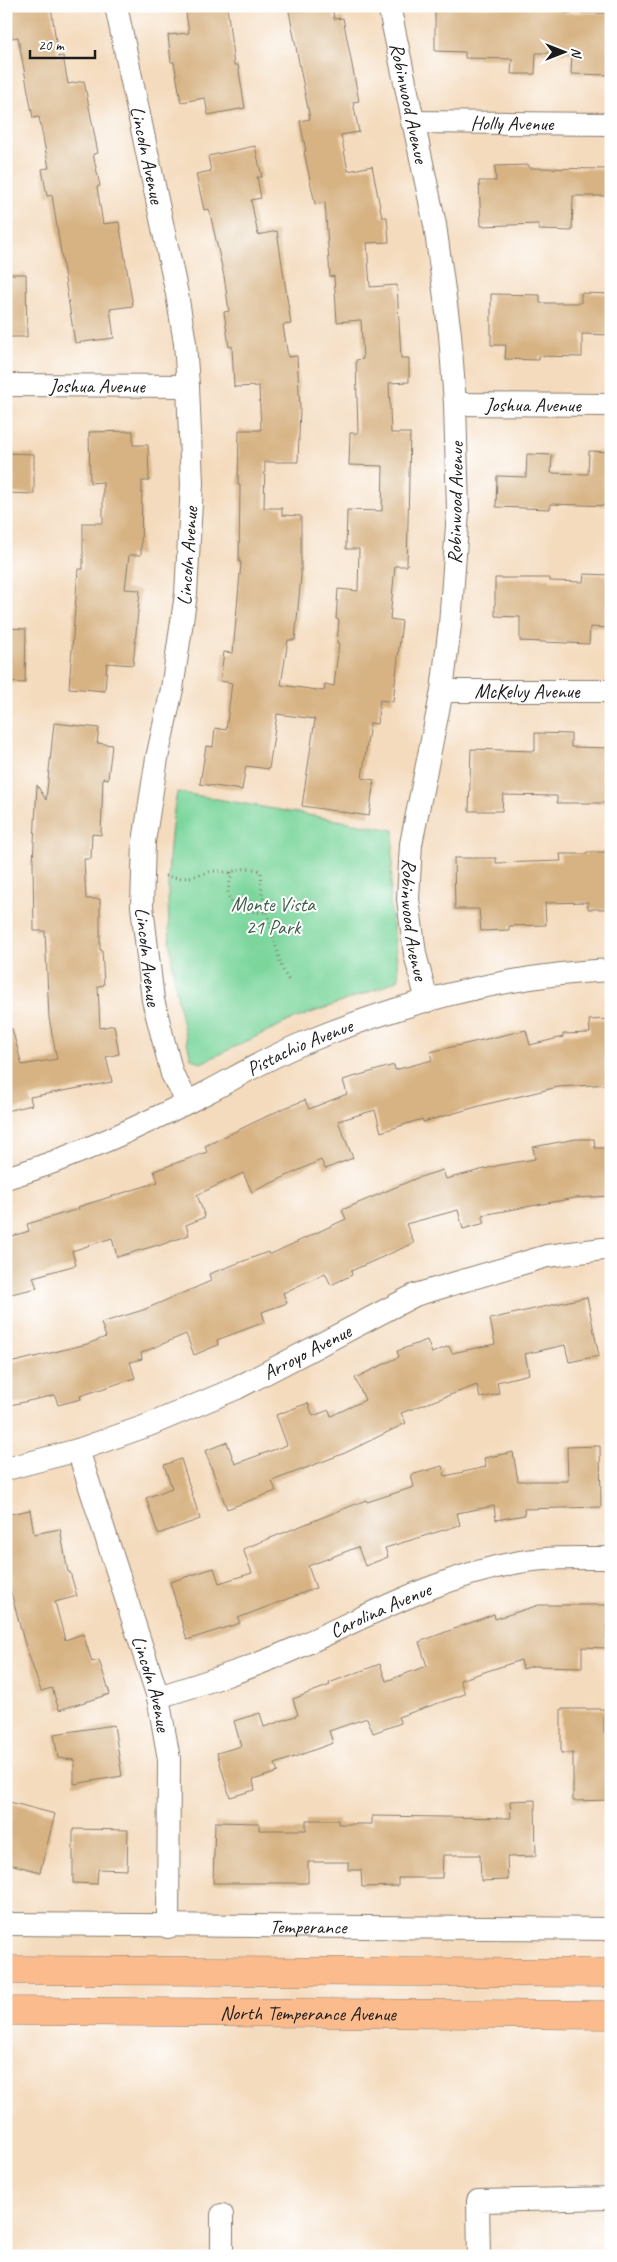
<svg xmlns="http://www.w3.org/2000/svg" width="617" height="2262" font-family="Caveat,sans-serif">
  <rect width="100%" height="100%" fill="#fff"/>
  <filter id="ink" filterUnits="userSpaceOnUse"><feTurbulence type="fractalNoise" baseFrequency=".02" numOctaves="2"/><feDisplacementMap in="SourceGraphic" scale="10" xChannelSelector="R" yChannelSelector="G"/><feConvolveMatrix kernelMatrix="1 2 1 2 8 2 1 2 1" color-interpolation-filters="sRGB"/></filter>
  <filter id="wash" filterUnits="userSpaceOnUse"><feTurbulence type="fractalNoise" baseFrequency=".0096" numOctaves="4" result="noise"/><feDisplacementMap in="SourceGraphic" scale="20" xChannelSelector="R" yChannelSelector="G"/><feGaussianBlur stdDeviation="1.12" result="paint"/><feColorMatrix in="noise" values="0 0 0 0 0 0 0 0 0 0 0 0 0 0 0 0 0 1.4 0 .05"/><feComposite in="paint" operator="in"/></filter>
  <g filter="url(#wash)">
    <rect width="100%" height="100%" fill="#f4dbbe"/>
    <path fill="#7cd69c" stroke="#4c795c" d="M177 792 394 830 390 901 399 979 380 988 289 1021 201 1063 191 1058C167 971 161 881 177 792Z"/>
    <g id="blocks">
      <g fill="#d7b383">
        <polygon points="8,6 51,6 58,57 63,56 68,84 84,81 98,153 93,154 100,186 97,187 103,224 119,222 133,306 110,309 114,338 75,343 52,195 47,196 42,169 49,168 39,117 33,118 18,37 12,38"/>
        <polygon points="185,6 227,6 234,65 238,65 245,108 208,115 205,98 181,102 174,62 171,62 168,35 189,33"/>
        <polygon points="288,6 332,6 334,19 343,18 359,101 353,102 359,132 341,135 348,171 372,166 382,217 387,217 389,242 367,243 370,287 397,285 401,358 409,358 409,382 389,383 391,433 410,433 407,566 395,566 390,619 402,621 393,702 380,700 377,724 370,723 362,778 374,780 369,816 302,806 315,719 277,714 269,769 246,766 242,790 200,784 206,746 213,747 215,728 226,730 232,683 220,681 224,652 233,653 241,562 239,562 240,485 238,485 239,430 261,430 259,386 234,387 232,346 229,347 224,312 229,311 224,276 209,209 204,210 196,174 211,171 208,156 255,146 262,177 257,177 261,198 251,200 258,235 277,231 291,324 283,325 288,357 297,356 300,408 298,462 265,462 264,508 282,508 282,515 301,516 301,576 295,640 288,640 281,685 324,691 325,684 334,686 339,643 337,643 339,620 336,619 338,589 358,591 359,549 346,549 347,510 382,511 383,466 349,465 350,433 358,433 356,360 363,359 361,320 337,322 334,276 330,277 325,202 315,204 304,151 306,151 300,121 310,119"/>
        <polygon points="435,6 565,9 565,13 611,13 611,75 571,74 572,53 536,53 535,74 511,74 512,59 465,58 465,52 435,51"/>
        <polygon points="529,165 529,168 611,169 611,196 573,196 572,231 539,230 539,224 481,226 479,181 496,181 495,166"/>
        <polygon points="6,274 26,274 27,337 6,337"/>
        <polygon points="581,293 611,294 611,335 582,334 582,357 539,356 539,360 505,359 506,345 491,345 491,294 540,295 540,303 581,303"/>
        <polygon points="133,431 133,445 148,445 149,481 142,481 141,555 129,555 125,589 140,590 133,665 107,663 105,691 69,688 78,569 83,569 83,523 103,523 103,482 90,483 89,432"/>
        <polygon points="589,451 611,452 611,506 550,504 550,509 496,507 497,476 526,477 527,454 552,455 551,473 588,474"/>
        <polygon points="6,453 34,454 34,494 6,493"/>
        <polygon points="584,574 611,575 611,628 590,627 589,644 520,641 520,617 495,616 495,578 550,578 550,581 583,582"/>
        <polygon points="6,628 26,629 25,683 6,682"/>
        <polygon points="54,723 99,728 97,743 112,745 108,779 103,778 101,835 92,834 91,859 84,859 86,899 100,899 100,950 102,950 104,985 98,986 100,1028 114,1025 119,1054 106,1057 112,1082 30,1097 32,1105 6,1111 6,1029 12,1029 22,1065 57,1059 49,1018 45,931 34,931 33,862 37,785 46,800"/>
        <polygon points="535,733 571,734 571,747 611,748 611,803 557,803 557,796 503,795 502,811 469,811 471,749 535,751"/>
        <polygon points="587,852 611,852 611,909 588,909 588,902 545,903 546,925 509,926 509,930 481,931 479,909 455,909 454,858 496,858 496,863 561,861 560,854 587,854"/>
        <polygon points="611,1019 611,1084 558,1087 483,1105 423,1122 422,1119 381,1132 375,1110 338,1121 353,1158 325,1169 321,1160 252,1192 243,1173 197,1195 205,1217 186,1225 189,1235 158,1246 158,1245 117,1257 112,1238 72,1251 76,1265 33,1277 37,1288 6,1295 6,1238 29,1231 27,1224 79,1209 78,1207 158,1182 154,1171 207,1152 205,1146 282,1109 305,1100 309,1109 347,1094 343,1080 394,1065 395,1070 432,1060 430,1052 526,1030 530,1045 563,1037 563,1034 590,1033 589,1020"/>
        <polygon points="576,1139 594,1139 595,1148 611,1148 611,1196 575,1198 482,1215 485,1223 463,1229 458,1210 406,1224 414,1243 351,1271 352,1275 331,1285 325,1273 283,1293 287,1303 262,1312 265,1322 217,1340 218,1345 194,1355 186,1334 141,1353 142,1359 130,1362 135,1378 80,1396 81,1399 58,1405 55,1395 6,1406 6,1364 87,1344 106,1337 101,1323 143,1310 211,1281 209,1274 268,1252 269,1255 346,1219 342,1210 417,1178 443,1170 446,1179 500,1165 535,1159 533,1147"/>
        <polygon points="587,1297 599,1356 569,1362 565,1345 525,1354 529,1374 497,1382 499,1394 480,1398 477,1385 401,1413 406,1423 345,1453 272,1481 276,1491 227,1509 205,1451 227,1442 235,1464 287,1445 276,1415 308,1403 313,1416 329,1410 331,1416 365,1400 355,1378 399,1357 397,1351 427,1340 432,1353 449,1346 452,1353 495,1344 490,1319"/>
        <polygon points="600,1446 601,1507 524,1509 525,1515 496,1520 494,1506 457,1513 460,1525 385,1548 388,1557 365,1566 358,1547 308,1566 316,1588 238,1618 240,1623 187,1640 170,1582 214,1568 219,1583 252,1573 243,1549 366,1500 367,1502 414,1487 411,1475 442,1466 445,1476 486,1467 484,1458 513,1452 518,1481 568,1481 567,1447"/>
        <polygon points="181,1459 200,1519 158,1534 146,1498 172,1488 164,1465"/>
        <polygon points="30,1510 34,1534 60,1529 68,1572 70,1572 77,1596 55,1602 65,1640 83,1634 92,1662 99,1660 110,1694 59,1710 52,1688 41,1691 24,1641 6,1573 6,1515"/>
        <polygon points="539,1605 607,1605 606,1648 582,1647 582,1667 533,1666 523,1669 521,1660 460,1680 465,1694 398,1717 401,1723 373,1733 367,1718 329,1731 333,1743 275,1764 278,1772 253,1780 255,1790 230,1797 217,1753 241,1746 234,1721 260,1713 264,1727 298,1715 293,1699 330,1685 329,1683 380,1664 386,1681 427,1666 419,1642 494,1614 495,1619"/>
        <polygon points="561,1709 604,1709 604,1734 611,1734 611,1800 573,1801 573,1753 561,1753"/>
        <polygon points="114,1725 122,1776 74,1784 74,1760 58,1758 54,1734"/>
        <polygon points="535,1800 536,1856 507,1857 508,1880 481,1881 480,1855 443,1855 442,1878 398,1878 398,1886 362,1887 361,1870 348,1870 348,1862 308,1862 308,1883 213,1883 215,1822 259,1823 259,1830 306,1830 306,1820 338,1820 338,1824 372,1824 372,1816 511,1818 510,1801"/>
        <polygon points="6,1801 55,1814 40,1872 6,1863"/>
        <polygon points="73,1829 128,1830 127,1870 98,1869 97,1884 73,1883"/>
      </g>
    </g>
  </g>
  <g filter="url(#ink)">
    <use href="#blocks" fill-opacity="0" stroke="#887c6d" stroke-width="1"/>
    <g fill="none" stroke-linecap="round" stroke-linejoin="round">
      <g stroke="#887c6d" stroke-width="24">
        <g id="minor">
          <path id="s1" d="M116 6 177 294 185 343 188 386 192 484 186 594 172 689 157 758 144 842 142 906 153 1000 172 1074 188 1102"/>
          <path id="s2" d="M389 6 435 225 450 334 455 404 458 511 450 625 442 691 411 844 408 899 415 954 427 1001"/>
          <path id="s3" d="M412 122 611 124"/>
          <path id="s4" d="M6 385 188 386"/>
          <path id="s5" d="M455 404 611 405"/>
          <path id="s6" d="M442 691H611"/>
          <path id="s7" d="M6 1178C76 1157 143 1125 208 1092 238 1076 268 1058 299 1045 397 1004 504 975 611 970"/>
          <path id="s8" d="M78 1450 158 1697 169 1759 168 1927"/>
          <path id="s9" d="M6 1469 78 1450 149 1425 237 1388 415 1295 547 1256 611 1248"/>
          <path id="s10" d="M158 1697C204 1683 249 1669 294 1649 368 1616 439 1576 520 1562 549 1557 581 1558 611 1558"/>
          <path id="s11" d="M6 1924 611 1929"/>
          <polyline points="222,2215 222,2256"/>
          <polyline points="479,2256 478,2201 611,2198"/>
        </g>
      </g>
      <g stroke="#887c6d" stroke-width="29">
        <g id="primary">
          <polyline points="6,1970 611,1973"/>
          <path id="s12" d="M6 2011 611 2015"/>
        </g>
      </g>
      <g stroke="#887c6d" stroke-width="3" stroke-dasharray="1 4" stroke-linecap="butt">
        <path d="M231 872C232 879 228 884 228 892 229 911 253 913 267 912"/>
        <path d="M165 876C173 877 182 879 190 877 207 874 210 868 229 873 239 868 250 867 261 871L262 894 282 969 289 981"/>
      </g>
      <use href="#minor" stroke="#fff" stroke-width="22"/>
      <use href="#primary" stroke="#fbbb8d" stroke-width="28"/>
    </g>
  </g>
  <g text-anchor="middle" stroke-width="4" stroke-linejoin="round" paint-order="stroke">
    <g font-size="20" fill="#1c1c1c" stroke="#fff">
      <text dy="7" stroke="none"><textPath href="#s2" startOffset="99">Robinwood Avenue</textPath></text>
      <text dy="7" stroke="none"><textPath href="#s3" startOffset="100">Holly Avenue</textPath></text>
      <text dy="7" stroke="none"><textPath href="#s1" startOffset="152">Lincoln Avenue</textPath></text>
      <text dy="7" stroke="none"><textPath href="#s4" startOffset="91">Joshua Avenue</textPath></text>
      <text dy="7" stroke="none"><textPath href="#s5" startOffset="78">Joshua Avenue</textPath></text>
      <text transform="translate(455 503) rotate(-89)" y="7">Robinwood Avenue</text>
      <text transform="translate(187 556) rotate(-86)" y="7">Lincoln Avenue</text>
      <text dy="7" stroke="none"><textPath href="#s6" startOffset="85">McKelvy Avenue</textPath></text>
      <text dy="7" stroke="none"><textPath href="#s2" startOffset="924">Robinwood Avenue</textPath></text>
      <text dy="7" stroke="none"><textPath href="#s1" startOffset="962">Lincoln Avenue</textPath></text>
      <text dy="7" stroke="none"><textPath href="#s7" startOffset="322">Pistachio Avenue</textPath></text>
      <text dy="7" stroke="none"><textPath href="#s9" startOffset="324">Arroyo Avenue</textPath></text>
      <text dy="7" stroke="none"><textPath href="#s10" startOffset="239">Carolina Avenue</textPath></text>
      <text dy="7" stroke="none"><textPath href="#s8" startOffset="245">Lincoln Avenue</textPath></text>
      <text dy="7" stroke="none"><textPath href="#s11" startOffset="302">Temperance</textPath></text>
      <text dy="7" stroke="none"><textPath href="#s12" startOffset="302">North Temperance Avenue</textPath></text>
    </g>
    <g font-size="20" fill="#3e5d49" stroke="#fff">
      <text x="273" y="911">Monte Vista<tspan x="273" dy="23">21 Park</tspan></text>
    </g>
  </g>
  <rect width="617" height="2262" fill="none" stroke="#fff" stroke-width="25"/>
  <g transform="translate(564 52) rotate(90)" stroke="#ffffff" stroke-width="4" paint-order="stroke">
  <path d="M0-4L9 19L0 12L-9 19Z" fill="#1c1c1c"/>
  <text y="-8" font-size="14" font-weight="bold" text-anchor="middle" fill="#1c1c1c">N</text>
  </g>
  <path d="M30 50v8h65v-8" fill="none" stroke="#1c1c1c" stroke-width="2.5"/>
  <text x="38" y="50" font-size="15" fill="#1c1c1c" stroke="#ffffff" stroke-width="4" paint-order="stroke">20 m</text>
</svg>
